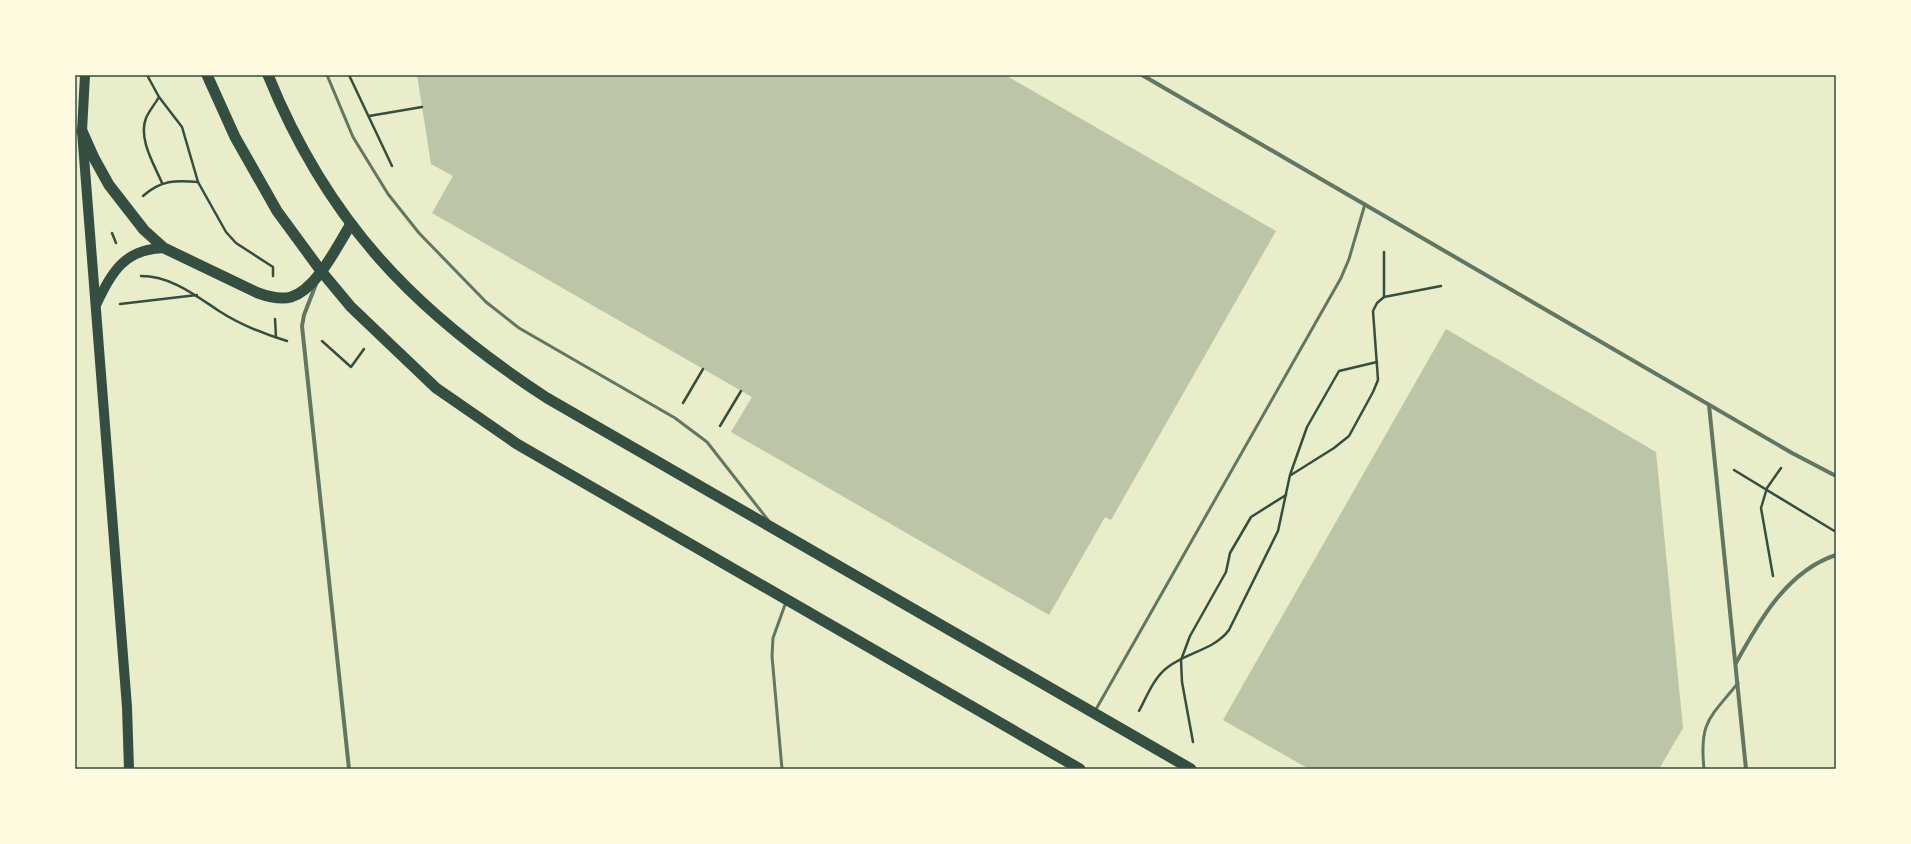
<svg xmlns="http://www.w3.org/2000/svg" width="1911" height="844" font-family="'Nunito Sans',sans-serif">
  <rect width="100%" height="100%" fill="#e9edc9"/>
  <g fill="#bcc5a7">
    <polygon points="417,75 1005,75 1276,231 1111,520 1105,517 1049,615 731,432 752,397 432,213 453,176 431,164"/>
    <polygon points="1446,329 1656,452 1683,728 1659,769 1309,769 1223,720"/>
  </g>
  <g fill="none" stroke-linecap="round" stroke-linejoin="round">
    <g stroke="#344e41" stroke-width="2.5">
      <polyline points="147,75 159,97 182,127 198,182 226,232 236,243 273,267 273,276"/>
      <polyline points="349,75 392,166"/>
      <path d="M159 97C155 104 149 111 146 118 138 139 154 164 162 183"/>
      <polyline points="369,116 422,107"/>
      <path d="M143 196C161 180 175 180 198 182"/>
      <polyline points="112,233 116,243"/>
      <path d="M141 276C171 276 195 295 219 311 239 324 264 334 287 341"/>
      <polyline points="1384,297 1384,252"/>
      <polyline points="120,304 197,295"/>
      <polyline points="275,319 276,337"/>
      <polyline points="322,341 351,367 364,349"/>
      <polyline points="683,403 703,369"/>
      <polyline points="720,426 741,391"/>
      <polyline points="1734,470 1836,532"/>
      <polyline points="1291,475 1334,448 1349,436 1373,392 1378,380 1373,311 1377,303 1384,297 1441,286"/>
      <polyline points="1773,576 1761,508 1767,488 1781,468"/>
      <path d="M1139 711C1147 696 1154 677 1168 667 1187 652 1214 650 1229 630L1278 531 1290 475 1307 427 1339 371 1377 362"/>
      <polyline points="1193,742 1182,682 1181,660 1190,636 1226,572 1230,553 1251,517 1286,495"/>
    </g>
    <g stroke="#617663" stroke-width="3">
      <polyline points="327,75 353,137 388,194 419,233 486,302 519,328 675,418 707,442 768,520"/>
      <polyline points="1095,711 1341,278 1349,259 1365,204"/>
      <polyline points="782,769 772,656 773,638 786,602"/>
      <path d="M1704 769C1699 721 1710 718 1738 683"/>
    </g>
    <g stroke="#617663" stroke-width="4">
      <polyline points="1142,75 1792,453 1836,476"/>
      <polyline points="316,284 304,315 302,326 349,769"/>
      <polyline points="1709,405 1746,769"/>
      <path d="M1736 663C1759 621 1787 571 1836 555"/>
    </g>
    <g stroke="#344e41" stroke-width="10">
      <polyline points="85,75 82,131 127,707 129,769"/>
      <path d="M96 305C112 272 124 249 164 248"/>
    </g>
    <g stroke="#344e41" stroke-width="11">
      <polyline points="207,75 235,137 277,211 321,271 351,307 436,388 517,444 1080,769"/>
      <path d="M268 75C328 223 415 312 547 398L1191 769"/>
      <path d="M82 131 94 158 109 185 144 230 164 248 258 293C269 297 280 300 291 297 317 289 337 246 351 224"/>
    </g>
  </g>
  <rect width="1911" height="844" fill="none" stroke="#fefae0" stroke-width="152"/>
  <rect x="76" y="76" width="1759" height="692" fill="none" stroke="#344e41" stroke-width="1.5"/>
</svg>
